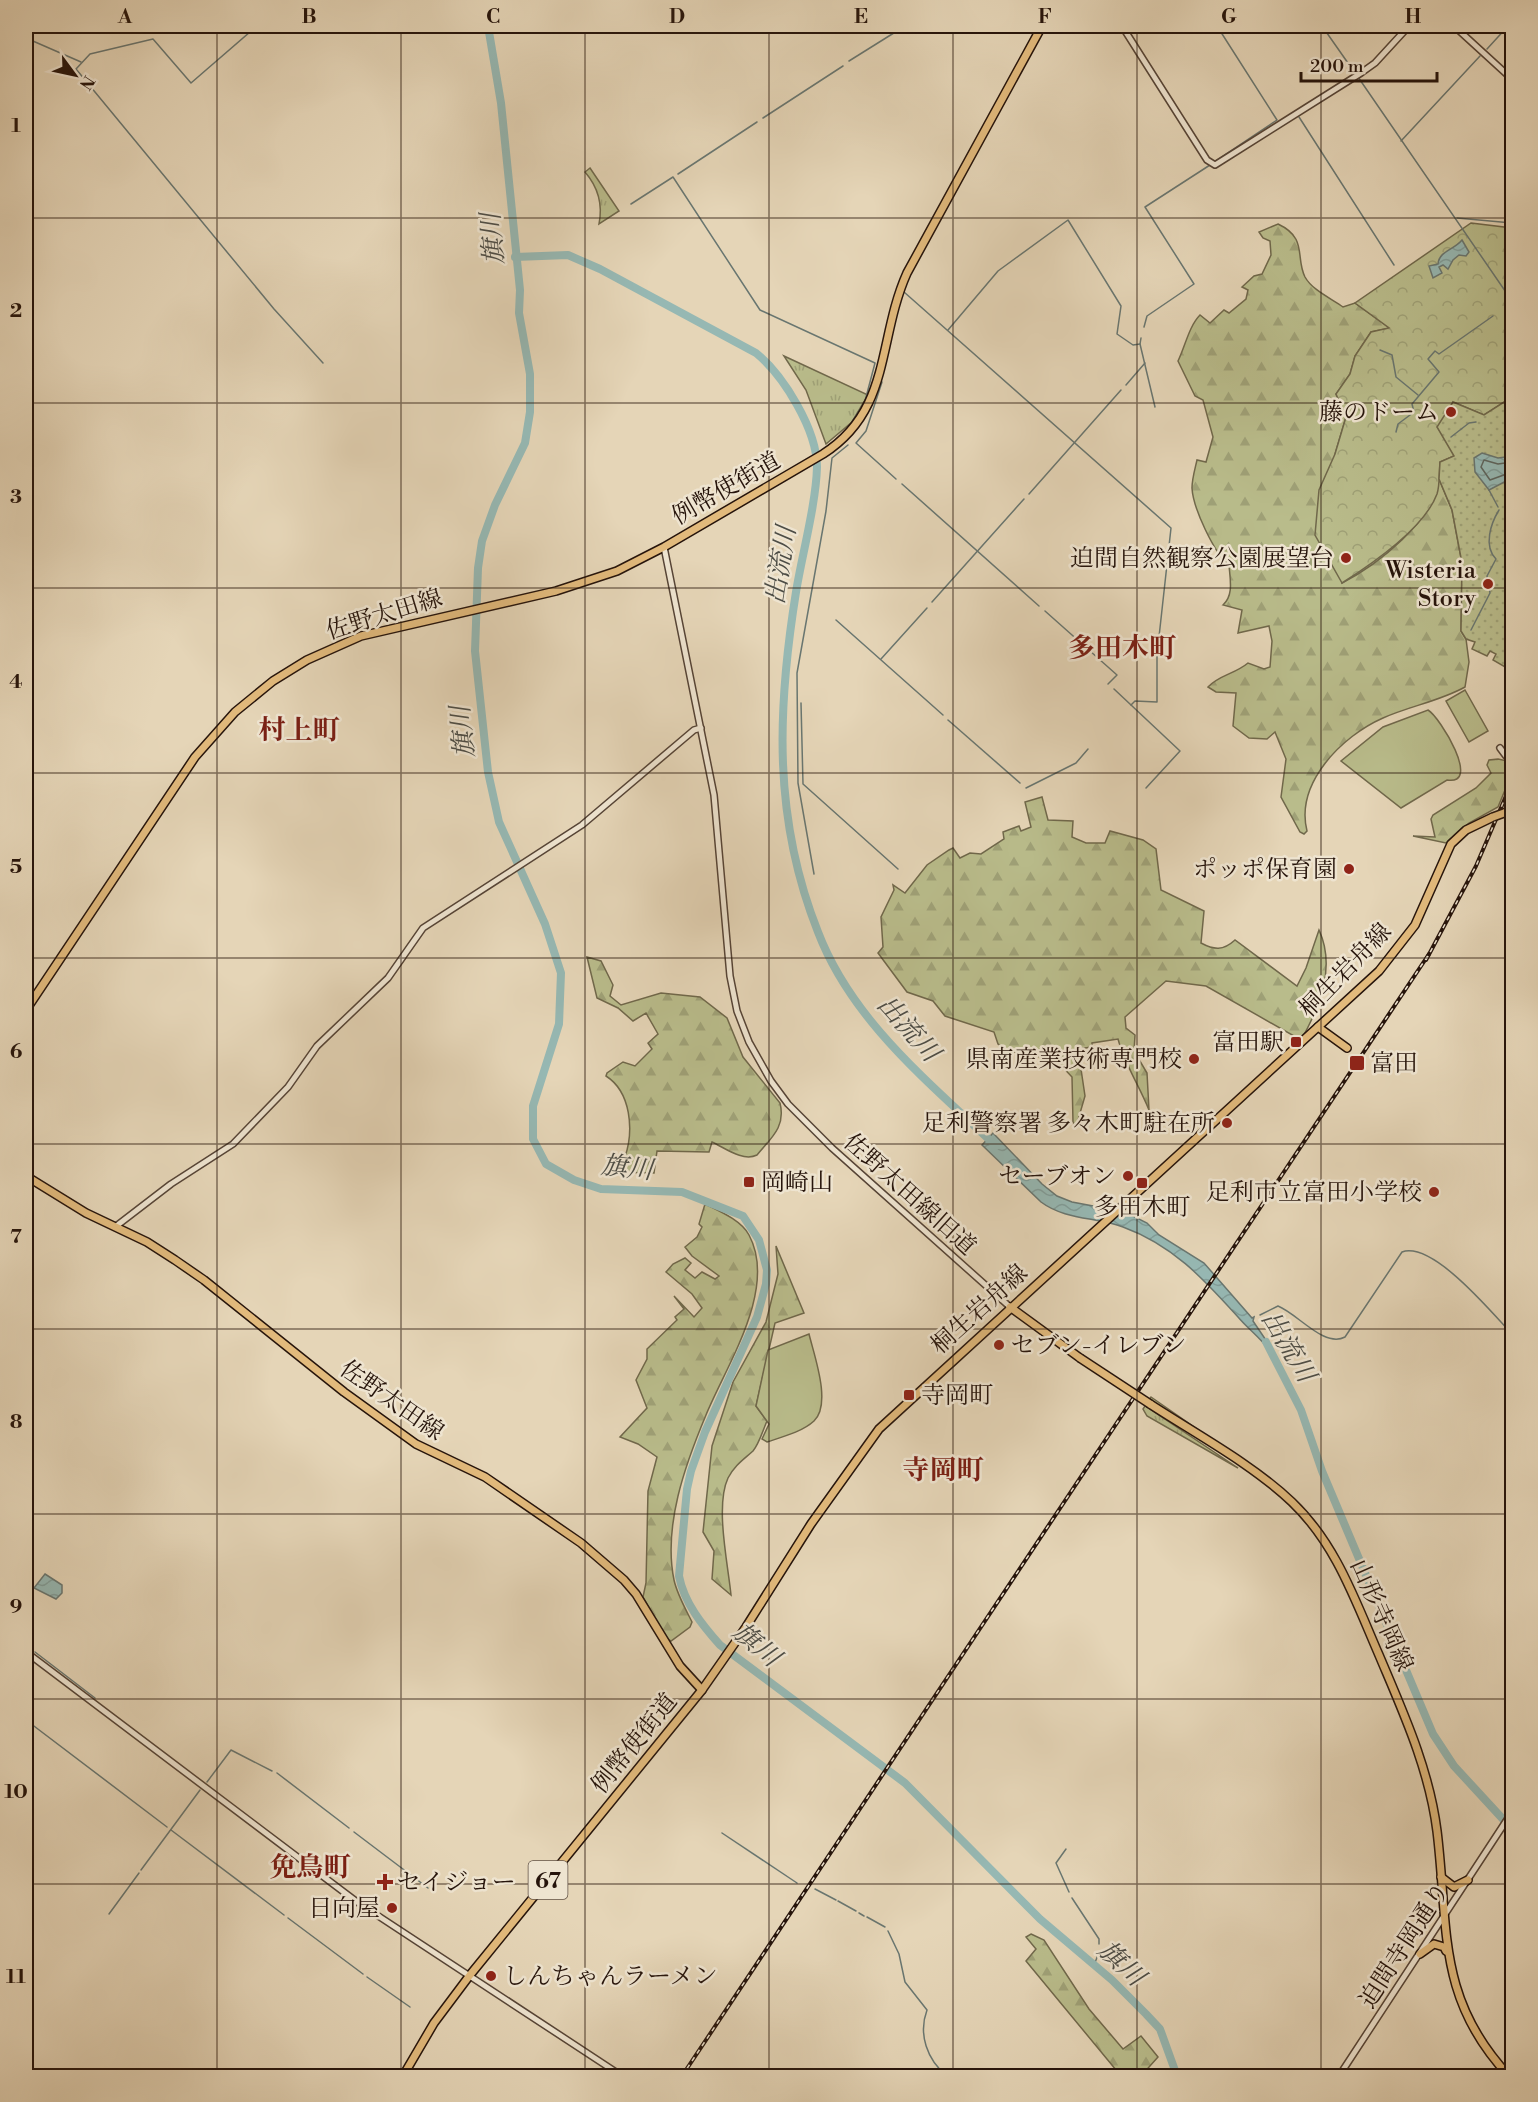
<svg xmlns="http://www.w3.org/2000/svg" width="1538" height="2102" font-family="'Libre Bodoni','Noto Serif JP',serif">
  <defs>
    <pattern id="grass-tufts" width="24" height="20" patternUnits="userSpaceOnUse" patternTransform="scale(1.5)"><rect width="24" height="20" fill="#b9bc8b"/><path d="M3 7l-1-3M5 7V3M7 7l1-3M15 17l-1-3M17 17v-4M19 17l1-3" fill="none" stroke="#9fa177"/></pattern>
    <pattern id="forest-firs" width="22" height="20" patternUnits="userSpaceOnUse" patternTransform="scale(1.5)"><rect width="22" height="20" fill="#b9bc8b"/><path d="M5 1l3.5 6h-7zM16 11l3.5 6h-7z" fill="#9fa177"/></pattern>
    <pattern id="park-crowns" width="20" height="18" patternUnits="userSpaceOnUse" patternTransform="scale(1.5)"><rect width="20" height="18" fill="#b9bc8b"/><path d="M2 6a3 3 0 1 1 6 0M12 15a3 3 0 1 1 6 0" fill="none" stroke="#9fa177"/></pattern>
    <pattern id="garden-dots" width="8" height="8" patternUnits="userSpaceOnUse" patternTransform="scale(1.5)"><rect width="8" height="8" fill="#b9bc8b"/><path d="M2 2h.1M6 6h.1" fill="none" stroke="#9fa177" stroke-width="1.8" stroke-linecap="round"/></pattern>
    <pattern id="water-waves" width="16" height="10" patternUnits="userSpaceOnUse" patternTransform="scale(1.5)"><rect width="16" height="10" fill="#96b8b3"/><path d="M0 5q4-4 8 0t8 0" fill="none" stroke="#819d99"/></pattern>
  </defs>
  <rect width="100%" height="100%" fill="#e5d5b7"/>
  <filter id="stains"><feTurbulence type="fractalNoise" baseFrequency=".00333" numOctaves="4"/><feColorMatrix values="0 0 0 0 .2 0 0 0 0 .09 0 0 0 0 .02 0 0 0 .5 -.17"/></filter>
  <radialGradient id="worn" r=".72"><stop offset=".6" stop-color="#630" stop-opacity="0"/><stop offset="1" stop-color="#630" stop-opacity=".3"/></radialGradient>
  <g fill="url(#grass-tufts)" stroke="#70684b" stroke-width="1.5">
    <path d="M590 168 619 211 599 224C603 204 598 187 585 172Z"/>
    <polygon points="784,356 868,395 852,422 826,444 806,390"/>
    <polygon points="1151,1397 1239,1458 1244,1463 1151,1401 1147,1407 1238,1468 1147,1416 1143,1409"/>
  </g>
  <g fill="url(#forest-firs)" stroke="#70684b" stroke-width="1.5">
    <path d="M1278 224C1308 238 1295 257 1305 277 1312 290 1332 299 1343 307L1355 303 1390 328 1371 332 1355 356 1350 374 1336 394 1346 417 1335 454 1342 583C1377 565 1435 520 1439 479L1452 510 1462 563 1461 631 1466 639 1469 662 1465 687C1440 701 1410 706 1383 718 1342 736 1295 783 1307 831L1304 834 1300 832 1281 797 1286 759 1275 732 1267 739 1249 738 1233 726 1236 693 1216 692 1208 687C1219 675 1235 674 1248 663L1264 669 1270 667 1272 641 1269 626 1238 633 1242 610 1223 605C1234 595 1230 579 1229 565 1214 553 1193 508 1192 488 1192 479 1195 469 1197 460L1206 462 1213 437 1203 400 1195 396 1178 361C1185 347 1189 326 1200 315L1210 323 1224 310 1229 313 1246 299 1248 290 1242 287 1254 276 1262 274 1271 255 1270 241 1263 238 1259 232Z"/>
    <polygon points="1498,759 1512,762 1512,773 1498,807 1469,823 1446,843 1413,836 1435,837 1431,819 1433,815 1476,788 1491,773 1487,765 1489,760"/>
    <path d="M1042 797 1048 820 1073 821 1072 837 1086 843H1105L1110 831 1143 840 1156 849 1161 890 1204 911 1201 943C1214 950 1223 951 1235 940L1297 986 1306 968 1319 930C1336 967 1320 1007 1301 1040L1206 986 1166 981 1125 1017 1126 1028 1135 1035 1134 1051 1147 1073 1149 1110C1139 1085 1125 1065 1118 1039L1092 1043V1047L1078 1049 1085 1096 1076 1127 1073 1122 1072 1077 1056 1060 1009 1051 998 1044 994 1032 945 1016 933 1001 907 992 878 953 883 947 881 917 894 890 893 885 905 893 927 865 949 850 953 848 960 858 970 853 981 854 1004 839 1003 832 1019 826 1021 831 1031 827 1025 802Z"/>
    <path d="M587 957 601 961 613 985 610 996 621 1005 661 993 700 997 727 1018 743 1057 780 1103C786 1127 771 1138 757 1155 743 1162 725 1148 712 1142L709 1152 657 1151 654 1173 614 1172C618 1168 624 1162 625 1157 634 1130 631 1092 606 1076L607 1073 623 1062 635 1066 652 1049 648 1043 658 1034 646 1013 633 1021 618 1008 597 998Z"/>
    <path d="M705 1204C719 1211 741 1220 749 1235 778 1289 726 1366 706 1415 685 1465 663 1526 674 1580 677 1594 685 1608 692 1622L690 1627 671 1641 667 1639 643 1597 646 1583 648 1491 657 1457 638 1444 620 1437 647 1408 636 1380 647 1359V1349L677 1320 675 1317 684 1309 674 1296 694 1317 702 1308 692 1294 666 1272 673 1264 685 1258 691 1263 685 1270 695 1278 702 1272 715 1279 719 1276 692 1256 685 1247 697 1237 702 1227 699 1224Z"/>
    <path d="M776 1246 804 1313 775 1323 756 1406 767 1421C763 1430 759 1444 753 1451 743 1460 735 1465 728 1478 715 1506 728 1564 731 1595L712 1579 714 1551 703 1532 712 1446 733 1382 766 1322 778 1274Z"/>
    <polygon points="1031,1934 1044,1940 1089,2009 1123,2049 1141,2036 1158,2057 1141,2076 1121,2076 1026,1961 1036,1949 1026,1937"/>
  </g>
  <path fill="url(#park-crowns)" stroke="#70684b" stroke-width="1.5" d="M1471 223 1512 228V397L1484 415 1453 402 1454 456 1440 462C1439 472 1440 485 1437 494 1424 529 1372 564 1342 583L1315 535 1319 490 1335 454 1346 417 1336 394 1350 374 1355 356 1371 332 1389 328 1355 303Z"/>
  <polygon fill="url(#garden-dots)" stroke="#70684b" stroke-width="1.5" points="1512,397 1512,671 1493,660 1496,654 1490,651 1487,656 1472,649 1475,642 1466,639 1461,631 1462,563 1452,510 1439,479 1440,462 1454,456 1437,427 1453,402 1484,415"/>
  <g fill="#b9bc8b" stroke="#70684b" stroke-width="1.5">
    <polygon points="1465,690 1488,731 1469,742 1446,701"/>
    <path d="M1428 710C1440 717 1482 786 1447 780L1401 808 1341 761 1383 727Z"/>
    <path d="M809 1334C814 1355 832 1404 814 1421 802 1432 782 1437 767 1442L762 1439 769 1424 756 1406 768 1350Z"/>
  </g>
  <g fill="url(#water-waves)" stroke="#697670" stroke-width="1.5">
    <path d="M1462 240 1469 252 1466 256 1459 255 1453 260 1448 269 1443 265 1439 267 1442 273 1433 278 1429 266 1438 264C1439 251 1454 250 1462 240Z"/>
    <polygon points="1482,453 1498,458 1512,456 1512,478 1489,490 1475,472 1474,458"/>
    <path d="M993 1133 1042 1184 1057 1196 1072 1202 1125 1212 1147 1223 1159 1235 1204 1263 1252 1318 1254 1317 1253 1321 1272 1349 1269 1350C1260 1337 1248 1329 1238 1317 1206 1282 1175 1246 1123 1227 1096 1217 1065 1220 1041 1202L982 1145Z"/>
    <polygon points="45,1574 62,1585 62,1593 56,1599 34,1588"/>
  </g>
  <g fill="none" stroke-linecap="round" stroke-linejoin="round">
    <polyline stroke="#5e665f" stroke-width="1.5" points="1512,462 1498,464 1484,460 1481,467 1490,480 1512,472"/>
    <g stroke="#697670" stroke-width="1.5">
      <polyline points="257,26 191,83 153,39 90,54 76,69 274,309 323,363"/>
      <polyline points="1322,26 1355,73"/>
      <polyline points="26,38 81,62"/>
      <polyline points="1487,49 1508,26"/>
      <polyline points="849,61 905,26"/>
      <polyline points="1358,77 1512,301"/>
      <polyline points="1299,117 1394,265"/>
      <polyline points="763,118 843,66"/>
      <polyline points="1401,141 1480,56"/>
      <polyline points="1214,162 1277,120 1217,26"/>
      <polyline points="678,174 757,122"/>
      <polyline points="631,204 673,177 760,310 875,363 865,401"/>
      <polyline points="1457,218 1512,223"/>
      <polyline points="904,292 1171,528 1157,655 1157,702 1135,701 1131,705"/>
      <polyline points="1144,327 1147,316 1194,284 1145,207 1210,165"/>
      <polyline points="948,330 998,271 1068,220 1121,306 1117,334 1133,345 1140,344"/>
      <polyline points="1141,338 1140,344 1155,407"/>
      <polyline points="1380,350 1392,355 1396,377 1418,395"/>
      <polyline points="882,382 866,431 856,443 896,479"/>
      <polyline points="1126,385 1145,363"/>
      <polyline points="852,422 863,405"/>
      <polyline points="1396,432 1398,424 1414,412 1412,404 1439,372 1428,359 1435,351 1439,354 1493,316"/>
      <polyline points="1451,437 1469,423 1476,422"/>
      <polyline points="902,484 1039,606"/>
      <polyline points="1489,490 1498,507"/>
      <polyline points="1029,494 1121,390"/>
      <polyline points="932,602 1024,499"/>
      <polyline points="1045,611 1117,675 1108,684"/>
      <polyline points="836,620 943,715"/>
      <path d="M1471 630 1490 593 1487 576 1496 559C1483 546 1491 523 1499 510"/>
      <polyline points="881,659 927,608"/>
      <polyline points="1114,689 1180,751 1146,788"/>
      <polyline points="801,703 803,784 898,869"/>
      <polyline points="948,720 1020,783"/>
      <polyline points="1026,788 1076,763 1088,749"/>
      <polyline points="814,874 798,783 797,673 826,511 832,458 848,445"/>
      <path d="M1260 1315 1278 1306C1298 1314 1324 1348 1345 1337L1402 1252C1433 1241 1492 1313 1512 1334"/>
      <polyline points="26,1632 27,1635"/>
      <polyline points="35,1652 95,1698"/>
      <polyline points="26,1720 167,1827"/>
      <polyline points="277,1773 349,1828"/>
      <polyline points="207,1782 231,1750 272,1771"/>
      <polyline points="171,1830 284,1915"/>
      <polyline points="354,1832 428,1888"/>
      <polyline points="722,1833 797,1883"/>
      <polyline points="1066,1849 1056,1863 1069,1892"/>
      <polyline points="141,1870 200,1790"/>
      <polyline points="815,1889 836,1900"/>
      <polyline points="1072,1898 1099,1939 1099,1944"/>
      <polyline points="838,1901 856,1911"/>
      <polyline points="859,1913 864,1916"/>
      <polyline points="109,1914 139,1873"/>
      <polyline points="867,1917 885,1927"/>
      <polyline points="288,1918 363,1974"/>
      <path d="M888 1931 899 1954 905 1982 927 2010C918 2034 927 2060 947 2076"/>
      <polyline points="1094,1965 1098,1955"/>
      <polyline points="367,1977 410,2007"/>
    </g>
    <g stroke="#96b8b3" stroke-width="8">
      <path d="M488 26 501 103 520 290 519 313 530 374V412L525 443 495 505 482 541 478 568 475 651 488 772 499 822 545 924 561 973 559 1024 533 1106V1139L546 1164 574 1180 601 1189 682 1192 743 1216 759 1240 767 1270 766 1284 757 1317 705 1432 691 1471 687 1489 679 1576C684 1603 703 1626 720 1645L905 1783 1040 1919 1112 1980 1146 2014 1160 2029 1177 2076"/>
      <path d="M515 257 568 255 600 269 756 353C784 376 817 430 817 467 816 504 802 555 796 592 777 710 773 819 818 932 852 1021 929 1082 996 1146"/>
      <polyline points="1266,1342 1301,1410 1322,1471 1433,1734 1454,1766 1512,1829"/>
    </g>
    <g stroke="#564436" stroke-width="8">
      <g id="minor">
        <polyline points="1122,26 1207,160 1215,165 1361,73 1375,63 1409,26"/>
        <polyline points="1454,26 1512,79"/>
        <polyline points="664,547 714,795 730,976 737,1011 749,1042 771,1081 788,1104 832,1148 1010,1307"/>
        <polyline points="1500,748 1506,756 1512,756"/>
        <polyline points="115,1227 171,1184 233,1144 288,1087 317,1046 388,978 423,928 582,825 694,730 701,728"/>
        <polyline points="26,1652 357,1902 622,2076"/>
        <polyline points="1339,2076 1512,1812"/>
      </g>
    </g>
    <g stroke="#26140b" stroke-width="10">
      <g id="major">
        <polyline points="1504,813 1512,810"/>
        <path d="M26 1010 195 757 235 712 273 681 307 660 361 636 556 591 617 571 664 547 823 454C892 410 877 340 907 273L1042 26"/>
        <polyline points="1318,1027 1347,1048"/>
        <polyline points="26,1176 86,1213 147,1242 175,1260 204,1280 344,1392 416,1444 485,1477 581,1543 624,1580 636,1594 680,1666 702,1690"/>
        <polyline points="1010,1307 1080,1358"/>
        <path d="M1150 1404C1196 1434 1252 1464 1292 1502 1336 1544 1355 1600 1379 1655 1403 1712 1429 1768 1437 1831 1449 1928 1436 1998 1509 2076"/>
        <polyline points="1441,1877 1454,1887 1468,1880"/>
        <polyline points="1420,1954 1434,1944 1444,1947 1446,1951"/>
        <polyline points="403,2076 434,2023 470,1975 702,1690 746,1627 811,1524 879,1429 1379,971 1415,925 1451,844 1466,830 1493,817"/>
      </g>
    </g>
    <use href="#minor" stroke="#eee4d0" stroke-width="5"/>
    <use href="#major" stroke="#e2ba7c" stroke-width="7"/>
    <g stroke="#26140b" stroke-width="4">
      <g id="rail">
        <polyline points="1426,960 1476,866 1512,782"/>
        <polyline points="682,2076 1429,954"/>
      </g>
    </g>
    <use href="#rail" stroke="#eee4d0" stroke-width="1.5" stroke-dasharray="4.5" stroke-linecap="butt"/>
    <g stroke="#26140b" stroke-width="10" stroke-linecap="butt">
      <g id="major-bridge">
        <polyline points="1493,817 1504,813"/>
        <polyline points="1080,1358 1150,1404"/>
      </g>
    </g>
    <use href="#major-bridge" stroke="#e2ba7c" stroke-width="7"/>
  </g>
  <path fill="none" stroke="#26140b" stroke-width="1.5" stroke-opacity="0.55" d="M217 26V2076M401 26V2076M585 26V2076M769 26V2076M953 26V2076M1137 26V2076M1321 26V2076M26 218H1512M26 403H1512M26 588H1512M26 773H1512M26 958H1512M26 1144H1512M26 1329H1512M26 1514H1512M26 1699H1512M26 1884H1512"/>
  <g fill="#8f2418" stroke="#eee4d0" stroke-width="2">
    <circle cx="1451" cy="412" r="6"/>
    <circle cx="1346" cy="558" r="6"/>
    <circle cx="1488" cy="584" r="6"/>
    <circle cx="1349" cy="869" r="6"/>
    <rect x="1290" y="1036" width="12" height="12" rx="3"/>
    <circle cx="1194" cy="1059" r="6"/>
    <rect x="1349" y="1055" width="16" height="16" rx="3"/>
    <circle cx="1227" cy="1123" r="6"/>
    <circle cx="1128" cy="1176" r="6"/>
    <rect x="743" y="1176" width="12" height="12" rx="3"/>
    <rect x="1136" y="1177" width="12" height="12" rx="3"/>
    <circle cx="1434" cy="1192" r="6"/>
    <circle cx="999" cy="1345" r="6"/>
    <rect x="903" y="1389" width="12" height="12" rx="3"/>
    <path d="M382 1873h6v6h6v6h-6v6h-6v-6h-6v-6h6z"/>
    <circle cx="392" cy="1908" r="6"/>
    <circle cx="491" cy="1976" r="6"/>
  </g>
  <g text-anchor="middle" stroke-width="5" stroke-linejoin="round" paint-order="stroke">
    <rect fill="#eee4d0" stroke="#625246" stroke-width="1.5" x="528.5" y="1861" width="39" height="38" rx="4.5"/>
    <g font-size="22" font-weight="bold" fill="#26140b">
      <text x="548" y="1888">67</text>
    </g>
    <g font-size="24" fill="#26140b" stroke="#eee4d0" text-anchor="end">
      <text x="1439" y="420">藤のドーム</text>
      <text x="1334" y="566">迫間自然観察公園展望台</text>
      <text x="1476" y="578">Wisteria<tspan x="1476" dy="28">Story</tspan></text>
      <text x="1337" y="877">ポッポ保育園</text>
      <text x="1284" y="1050">富田駅</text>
      <text x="1182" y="1067">県南産業技術専門校</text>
      <text x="1370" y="1071" text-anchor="start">富田</text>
      <text x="1215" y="1131">足利警察署 多々木町駐在所</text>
      <text x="1116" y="1184">セーブオン</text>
      <text x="761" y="1190" text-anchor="start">岡崎山</text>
      <text x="1422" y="1200">足利市立富田小学校</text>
      <text x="1142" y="1215" text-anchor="middle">多田木町</text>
      <text x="1011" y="1353" text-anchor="start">セブン-イレブン</text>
      <text x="921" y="1403" text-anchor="start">寺岡町</text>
      <text x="397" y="1890" text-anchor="start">セイジョー</text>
      <text x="380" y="1916">日向屋</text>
      <text x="503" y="1984" text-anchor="start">しんちゃんラーメン</text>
    </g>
    <g font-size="24" fill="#26140b" stroke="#eee4d0">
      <text transform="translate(726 488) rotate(-30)" y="8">例幣使街道</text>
      <text transform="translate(384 614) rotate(-17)" y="8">佐野太田線</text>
      <text transform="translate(1345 970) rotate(-46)" y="8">桐生岩舟線</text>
      <text transform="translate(910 1194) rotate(42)" y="8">佐野太田線旧道</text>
      <text transform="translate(979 1309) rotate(-42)" y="8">桐生岩舟線</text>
      <text transform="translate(392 1400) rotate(35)" y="8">佐野太田線</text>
      <text transform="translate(1382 1615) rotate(66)" y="8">山形寺岡線</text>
      <text transform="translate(634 1743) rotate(-51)" y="8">例幣使街道</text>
      <text transform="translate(1404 1945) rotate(-57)" y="8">迫間寺岡通り</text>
    </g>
    <g font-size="26" font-style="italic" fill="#4d4d46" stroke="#eee4d0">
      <text transform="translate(492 239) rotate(-95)" y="9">旗川</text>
      <text transform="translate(780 565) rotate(-81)" y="9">出流川</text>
      <text transform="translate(462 732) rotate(-96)" y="9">旗川</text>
      <text transform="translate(909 1028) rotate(48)" y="9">出流川</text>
      <text transform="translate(627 1167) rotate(6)" y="9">旗川</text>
      <text transform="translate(1289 1346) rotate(59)" y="9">出流川</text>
      <text transform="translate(757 1644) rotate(40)" y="9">旗川</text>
      <text transform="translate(1122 1963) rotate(43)" y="9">旗川</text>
    </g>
    <g font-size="27" font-weight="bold" fill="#7a1f14" stroke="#eee4d0">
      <text x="1122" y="657">多田木町</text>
      <text x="299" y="739">村上町</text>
      <text x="943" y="1479">寺岡町</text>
      <text x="310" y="1876">免鳥町</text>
    </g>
  </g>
  <rect width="1538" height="2102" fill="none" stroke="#e5d5b7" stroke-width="66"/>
  <g transform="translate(75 75) rotate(123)" stroke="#eee4d0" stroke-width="4.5" paint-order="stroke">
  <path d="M0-4.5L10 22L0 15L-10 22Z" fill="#26140b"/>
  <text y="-9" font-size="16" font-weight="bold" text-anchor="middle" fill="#26140b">N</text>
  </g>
  <path d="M1301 72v9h136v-9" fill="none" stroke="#26140b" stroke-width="3"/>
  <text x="1310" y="72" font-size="18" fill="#26140b" stroke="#eee4d0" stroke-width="4.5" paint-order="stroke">200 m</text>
  <rect x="33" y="33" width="1472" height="2036" fill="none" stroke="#26140b" stroke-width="2"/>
  <g font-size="20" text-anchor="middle" font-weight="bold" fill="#26140b">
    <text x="125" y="23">A</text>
    <text x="309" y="23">B</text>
    <text x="493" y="23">C</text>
    <text x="677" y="23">D</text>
    <text x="861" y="23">E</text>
    <text x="1045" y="23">F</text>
    <text x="1229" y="23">G</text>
    <text x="1413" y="23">H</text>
    <text x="16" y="132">1</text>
    <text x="16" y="317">2</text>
    <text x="16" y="503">3</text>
    <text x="16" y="688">4</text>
    <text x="16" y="873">5</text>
    <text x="16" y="1058">6</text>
    <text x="16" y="1243">7</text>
    <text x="16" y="1428">8</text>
    <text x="16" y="1613">9</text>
    <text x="16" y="1798">10</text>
    <text x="16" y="1983">11</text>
  </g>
  <rect width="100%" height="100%" filter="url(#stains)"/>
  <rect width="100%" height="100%" fill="url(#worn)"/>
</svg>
